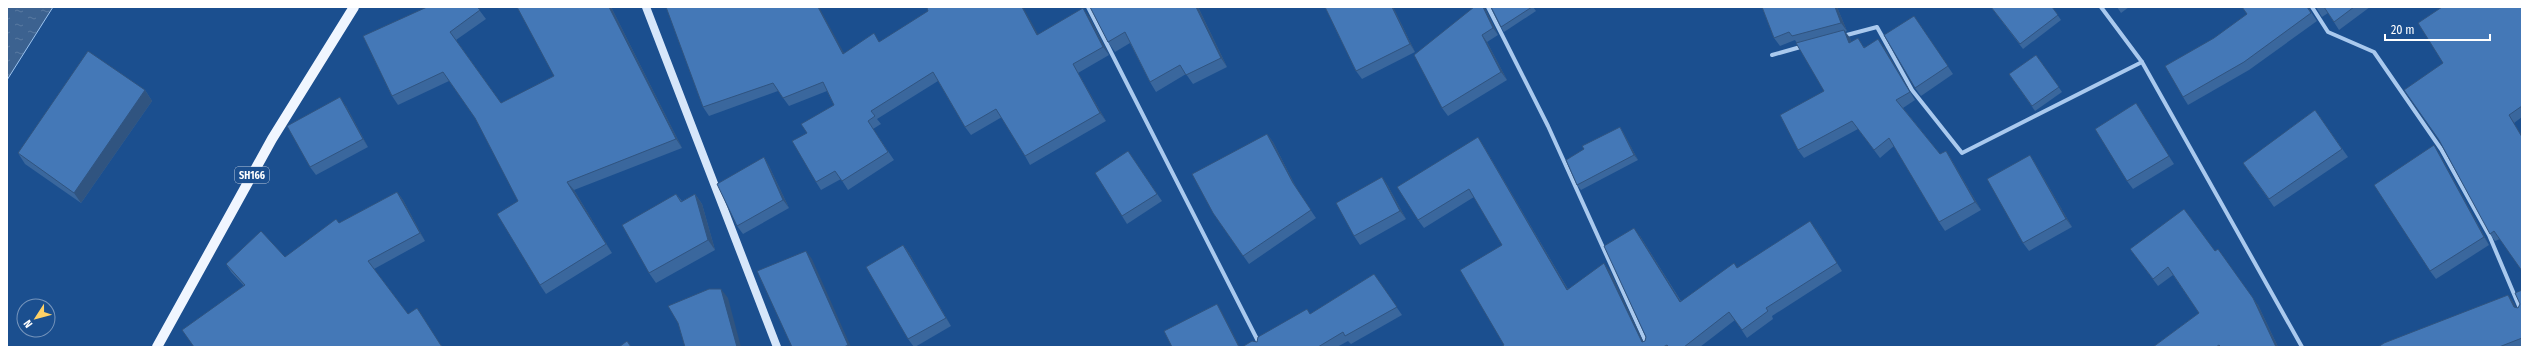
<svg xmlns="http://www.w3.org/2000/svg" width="2529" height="354" font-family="'Fira Sans Condensed',sans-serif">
  <defs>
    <pattern id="water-ripples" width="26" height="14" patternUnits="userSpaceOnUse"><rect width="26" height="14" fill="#3c6290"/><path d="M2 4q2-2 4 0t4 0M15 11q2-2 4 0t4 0" fill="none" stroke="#597aa1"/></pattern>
  </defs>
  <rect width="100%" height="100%" fill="#1b4f8f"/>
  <polygon fill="url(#water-ripples)" stroke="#9cc4f0" points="7,7 53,7 7,80"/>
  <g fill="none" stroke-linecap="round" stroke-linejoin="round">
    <g stroke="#a9c9ee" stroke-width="4">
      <polyline points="1088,7 1261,347"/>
      <polyline points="1488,7 1548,126 1648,347"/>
      <polyline points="2101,7 2142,62 2302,347"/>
      <polyline points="2312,7 2328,32 2374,52 2441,149 2489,235 2522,313"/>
      <polyline points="1843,36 1877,27 1912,90 1962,153 2142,62"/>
      <polyline points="1772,55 1804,46"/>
    </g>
    <polyline stroke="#d6e6fa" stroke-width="8" points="646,7 777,347"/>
    <polyline stroke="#f0f6ff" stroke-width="10" points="157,347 272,139 354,7"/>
  </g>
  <g fill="#3a679d">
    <polygon points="477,7 486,19 456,40 501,103 554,76 611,7 682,148 574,190 612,253 546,294 540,285 518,201 476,118 449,81 398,105 392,96 363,36"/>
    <polygon points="1090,7 1198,7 1227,67 1193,84 1186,74 1156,92 1150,82 1130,43 1115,52 1108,42"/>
    <polygon points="1325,7 1393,7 1415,52 1362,79 1356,71"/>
    <polygon points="1491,7 1533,7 1536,11 1504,32 1501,27"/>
    <polygon points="1762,7 1837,7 1847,31 1845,32 1850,38 1851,42 1865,47 1884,47 1915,100 1903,108 1940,154 1946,151 1951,159 1981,210 1945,231 1939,222 1894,146 1880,158 1858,129 1804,158 1798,150 1824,91 1795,40 1780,46 1774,38"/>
    <polygon points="1991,7 2052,7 2061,20 2023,49"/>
    <polygon points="2117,7 2129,7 2121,13"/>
    <polygon points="2316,7 2370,7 2339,30 2328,13 2322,17"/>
    <polygon points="2522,7 2522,117 2514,123 2500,239 2495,241 2490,234 2443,63"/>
    <polygon points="2309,9 2317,21 2249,70 2188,105 2183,97 2214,38"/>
    <polygon points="1486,10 1498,35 1487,42 1507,80 1448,116 1442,108"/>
    <polygon points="1089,16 1109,55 1078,73 1106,121 1030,165 1025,156 1002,117 971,135 965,127 938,81 877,119 881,124 873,129 894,160 848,190 841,179 821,190 816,182 807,133 834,105 827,91 789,106 778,91 709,116 703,107 844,53 880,41 1038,34"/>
    <polygon points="1914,16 1953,74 1921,96 1915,88"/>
    <polygon points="2036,55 2062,92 2035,111 2009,74"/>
    <polygon points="145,90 152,101 81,203 25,164 18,153"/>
    <polygon points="2136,103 2174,164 2133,189 2127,181"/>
    <polygon points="346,106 368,147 316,175 310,167"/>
    <polygon points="2315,110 2348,157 2274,207 2243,163"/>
    <polygon points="1620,127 1623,132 1638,160 1581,190 1577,185 1584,149"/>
    <polygon points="1267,134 1273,142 1298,191 1316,218 1249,264 1213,213"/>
    <polygon points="1483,145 1568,289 1610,271 1643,342 1645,341 1646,337 1640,236 1681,301 1737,268 1816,229 1842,271 1772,316 1773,319 1747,338 1735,320 1700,347 1501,347 1504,345 1502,245 1474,197 1424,228 1418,220"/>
    <polygon points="1128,151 1162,201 1127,224 1122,216"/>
    <polygon points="2439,153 2489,245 2436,279 2430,271"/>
    <polygon points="2030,155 2035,163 2072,227 2029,251 2023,243"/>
    <polygon points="764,157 769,166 789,208 743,234 737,226"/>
    <polygon points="1382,177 1388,186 1406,219 1360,245 1354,236"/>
    <polygon points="397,192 403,200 425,241 374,269 408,314 443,347 244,286 231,272 226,264 285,257 339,223"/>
    <polygon points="676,194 682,201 695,194 702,204 715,250 656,283 649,273"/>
    <polygon points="903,245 909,253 951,326 915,347 914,347 908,339"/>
    <polygon points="2130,249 2215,251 2258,305 2278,347 2153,347 2199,313 2173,275 2158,286"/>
    <polygon points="1374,274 1402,315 1351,344 1348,341 1337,347 1242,347 1257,342 1310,314"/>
    <polygon points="2522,290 2522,347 2378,347 2508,295 2514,303 2516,308 2518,308 2520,304"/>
  </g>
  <g fill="#305480">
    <polygon points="609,7 611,7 682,148 676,139"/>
    <polygon points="818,7 819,7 849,62 843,54"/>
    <polygon points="1022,7 1023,7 1043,43 1037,35"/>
    <polygon points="1196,7 1198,7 1227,67 1221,58"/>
    <polygon points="1392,7 1393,7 1415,52 1410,44"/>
    <polygon points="1483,7 1484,7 1486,10 1498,35 1493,28"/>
    <polygon points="1835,7 1837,7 1847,31 1841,23"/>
    <polygon points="1083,8 1089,16 1109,55 1103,47"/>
    <polygon points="1844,30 1850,38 1855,51 1849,43"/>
    <polygon points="1482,35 1487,42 1507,80 1501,72"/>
    <polygon points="1878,39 1884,47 1915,100 1910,92"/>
    <polygon points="1073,64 1078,73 1106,121 1100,113"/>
    <polygon points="145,90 152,101 81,203 74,193"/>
    <polygon points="340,97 346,106 368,147 363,139"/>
    <polygon points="2136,103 2142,112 2174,164 2169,156"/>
    <polygon points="2509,115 2514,123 2522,135 2522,137"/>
    <polygon points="1620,127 1623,132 1638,160 1634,155"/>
    <polygon points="1267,134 1273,142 1298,191 1316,218 1293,183"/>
    <polygon points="1478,137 1483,145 1573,298 1567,290"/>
    <polygon points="2434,145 2439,153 2489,245 2484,237"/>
    <polygon points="1946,151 1951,159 1981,210 1975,202"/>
    <polygon points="2030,155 2035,163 2072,227 2066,219"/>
    <polygon points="764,157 769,166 789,208 783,200"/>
    <polygon points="1382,177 1388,186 1406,219 1400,211"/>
    <polygon points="567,182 574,190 612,253 606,244"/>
    <polygon points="397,192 403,200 425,241 420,233"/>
    <polygon points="695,194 702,204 715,250 708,240"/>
    <polygon points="1810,221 1816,229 1842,271 1837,263"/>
    <polygon points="1634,228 1640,236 1686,310 1680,302"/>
    <polygon points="903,245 909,253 951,326 946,318"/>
    <polygon points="806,251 812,259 851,347 850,347 848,345"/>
    <polygon points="1604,263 1610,271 1646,347 1642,342"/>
    <polygon points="721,289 728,298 741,347 737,347"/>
    <polygon points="2508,295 2514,303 2519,315 2514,307"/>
    <polygon points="2253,298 2258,305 2278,347 2276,347"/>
    <polygon points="1217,304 1222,312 1240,347 1239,347"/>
  </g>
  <g fill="#4478b7" stroke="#305480">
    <polygon points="427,7 477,7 480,10 450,32 501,103 554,76 517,7 609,7 676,139 567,182 606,244 540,285 497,214 518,201 475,118 443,72 392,96 363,36"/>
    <polygon points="666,7 818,7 843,54 874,33 879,42 928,11 927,8 929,7 1022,7 1037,35 1083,8 1103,47 1073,64 1100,113 1025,156 996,109 965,127 933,72 871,111 875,116 868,121 888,152 842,181 835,171 816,182 792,141 807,133 801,124 834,105 823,82 783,98 773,83 703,107"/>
    <polygon points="1090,7 1196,7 1221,58 1186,75 1180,65 1150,82 1125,32 1108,42"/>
    <polygon points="1325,7 1392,7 1410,44 1356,71"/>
    <polygon points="1474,7 1483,7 1493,28 1482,35 1501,72 1442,108 1414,55"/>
    <polygon points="1491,7 1532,7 1501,27"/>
    <polygon points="1762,7 1835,7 1841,23 1792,36 1789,32 1774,38"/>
    <polygon points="1991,7 2052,7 2058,15 2020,44"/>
    <polygon points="2242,7 2307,7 2311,13 2244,62 2183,97 2165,66 2214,38 2247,14"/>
    <polygon points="2324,7 2354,7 2334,22"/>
    <polygon points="2442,7 2522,7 2522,106 2509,115 2522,137 2522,271 2494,231 2490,234 2439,140 2404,90 2443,63 2418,23"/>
    <polygon points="1914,16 1948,66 1915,88 1884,35"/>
    <polygon points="1844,30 1849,43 1858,38 1864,48 1878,39 1910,92 1896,100 1940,154 1946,151 1975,202 1939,222 1889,138 1874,150 1852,121 1798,150 1780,115 1824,91 1796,43"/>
    <polygon points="88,51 145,90 74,193 18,153"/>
    <polygon points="2036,55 2059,87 2032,106 2009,74"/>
    <polygon points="340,97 363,139 310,167 287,126"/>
    <polygon points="2136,103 2169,156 2127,181 2095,129"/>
    <polygon points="2315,110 2342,149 2269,199 2243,163"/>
    <polygon points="1620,127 1634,155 1577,185 1566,160 1584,149 1582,146"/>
    <polygon points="1267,134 1293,183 1311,210 1243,256 1213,213 1192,174"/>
    <polygon points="1478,137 1567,290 1604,263 1642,342 1645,341 1646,337 1604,246 1634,228 1680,302 1734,263 1737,268 1810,221 1837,263 1766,308 1768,311 1742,330 1729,312 1684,347 1669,347 1667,345 1663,347 1501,347 1504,345 1460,270 1502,245 1469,189 1418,220 1397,187"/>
    <polygon points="2434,145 2484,237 2430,271 2374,185"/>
    <polygon points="1128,151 1157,194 1122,216 1095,173"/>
    <polygon points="2030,155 2066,219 2023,243 1987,179"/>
    <polygon points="764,157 783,200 737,226 717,184"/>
    <polygon points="1382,177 1400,211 1354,236 1336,203"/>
    <polygon points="397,192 420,233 368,261 408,314 417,308 442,347 194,347 182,330 245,285 226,264 261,231 285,257 336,219 339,223"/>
    <polygon points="676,194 681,202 695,194 708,240 649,273 622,225"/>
    <polygon points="2184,209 2215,251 2218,249 2253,298 2276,347 2221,347 2219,345 2216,347 2153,347 2199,313 2168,267 2153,279 2130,249"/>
    <polygon points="903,245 946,318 908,339 866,267"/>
    <polygon points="806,251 848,345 844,347 792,347 757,271"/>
    <polygon points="1374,274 1397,307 1345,336 1343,332 1318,347 1242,347 1252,341 1257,342 1258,337 1307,309 1310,314"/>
    <polygon points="709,289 721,289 737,347 685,347 678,323 668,306"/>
    <polygon points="2522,290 2522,338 2499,347 2378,347 2384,343 2508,295 2514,307 2518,308 2520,304 2515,293"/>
    <polygon points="1217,304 1239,347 1172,347 1164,331"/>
    <polygon points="627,341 631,347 619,347"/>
  </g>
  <g text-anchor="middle" stroke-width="4" stroke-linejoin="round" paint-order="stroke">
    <rect fill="#1b4f8f" stroke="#bbcadd" stroke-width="1" x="235" y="167" width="34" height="16" rx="3"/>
    <g font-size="10" font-weight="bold" fill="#fff">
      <text x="252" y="179">SH166</text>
    </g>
  </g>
  <rect width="2529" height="354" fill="none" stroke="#ffffff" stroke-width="16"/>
  <g transform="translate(36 318) rotate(234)"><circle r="19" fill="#1b4f8f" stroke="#7695bc"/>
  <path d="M0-3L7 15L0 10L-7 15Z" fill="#ffd166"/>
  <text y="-6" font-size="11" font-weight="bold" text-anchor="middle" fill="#ffffff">N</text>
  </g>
  <path d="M2385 34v6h105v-6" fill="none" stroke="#ffffff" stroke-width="2"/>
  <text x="2391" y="34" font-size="12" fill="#ffffff" stroke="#1b4f8f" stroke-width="3" paint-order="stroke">20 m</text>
</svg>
